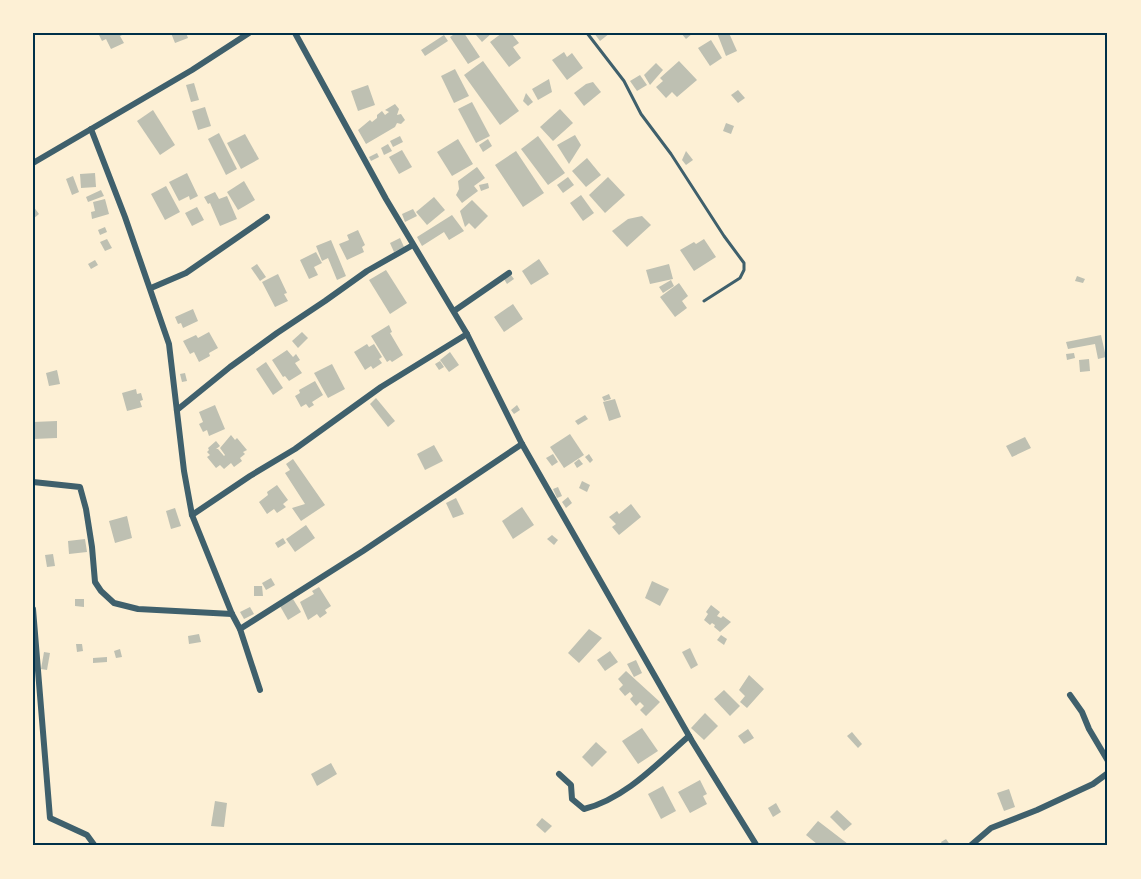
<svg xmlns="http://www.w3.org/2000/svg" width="1141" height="879" font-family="Jost,sans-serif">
  <rect width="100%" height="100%" fill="#fdf0d5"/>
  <g fill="#bec0b2">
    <polygon points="98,33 126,33 120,36 124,43 111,49 106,39 102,41"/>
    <polygon points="171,33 186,33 188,38 175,43"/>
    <polygon points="456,33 464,33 480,57 468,64 450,37"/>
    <polygon points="478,33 492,33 482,42 476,35"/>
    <polygon points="502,33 512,34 519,43 513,47 521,58 509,67 490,42"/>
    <polygon points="594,33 610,33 600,41"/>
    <polygon points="681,33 693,33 686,39"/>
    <polygon points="717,33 729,33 737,51 726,56"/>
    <polygon points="444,35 448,41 425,56 421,50"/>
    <polygon points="711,40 722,58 710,66 698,48"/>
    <polygon points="564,52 567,57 572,53 583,68 567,80 552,60"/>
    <polygon points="483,61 519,111 500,125 464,75"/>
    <polygon points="679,61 697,80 677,97 672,92 666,98 656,87 663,81 660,78"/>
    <polygon points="656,63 663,70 650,85 644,75"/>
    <polygon points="455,69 469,96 454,103 441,76"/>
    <polygon points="640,75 647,85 637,91 630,81"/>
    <polygon points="549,79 552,92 538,100 532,89"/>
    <polygon points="593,82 601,92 584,106 574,93 586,84"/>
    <polygon points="194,83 199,100 191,102 186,85"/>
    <polygon points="368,85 375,105 358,111 351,91"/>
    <polygon points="738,90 745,98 738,103 731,95"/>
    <polygon points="526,93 533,102 528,106 523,101"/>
    <polygon points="472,102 490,136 476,143 458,109"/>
    <polygon points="395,104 399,109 397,115 401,114 405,120 401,124 397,123 395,127 366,144 358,130 370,120 372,122 377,118 377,115 382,111 385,115 389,112 385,110"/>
    <polygon points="205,107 211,126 198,130 192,111"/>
    <polygon points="560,109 573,123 553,141 540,127"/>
    <polygon points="153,110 175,145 160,155 137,121"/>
    <polygon points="726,123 734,126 731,134 723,131"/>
    <polygon points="219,133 237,169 226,175 208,139"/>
    <polygon points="245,134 259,159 241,169 227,143"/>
    <polygon points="575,135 581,145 569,164 557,145"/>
    <polygon points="400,136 403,142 393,147 390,141"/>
    <polygon points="538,136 565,173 548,185 521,149"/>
    <polygon points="458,139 473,164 452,176 437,152"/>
    <polygon points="488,139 492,146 483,152 479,145"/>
    <polygon points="388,144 392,151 384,155 381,148"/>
    <polygon points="402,150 412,167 399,174 389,157"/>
    <polygon points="516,151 544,193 523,207 495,165"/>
    <polygon points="686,151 693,160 686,165 682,160"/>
    <polygon points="377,153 379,157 371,161 369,157"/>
    <polygon points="587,158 601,175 586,187 572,171"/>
    <polygon points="477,167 485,178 474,186 478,191 462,203 456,195 459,189 458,181"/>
    <polygon points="95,173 96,187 81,188 80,174"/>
    <polygon points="187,173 198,196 190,200 189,196 179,201 169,182"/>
    <polygon points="73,176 79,192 72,195 66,179"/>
    <polygon points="568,177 574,185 563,193 557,185"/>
    <polygon points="608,177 625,195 605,213 589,195"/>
    <polygon points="244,181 255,200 238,210 227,192"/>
    <polygon points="488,183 489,188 481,191 479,185"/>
    <polygon points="166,186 180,212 165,220 151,194"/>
    <polygon points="101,190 104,196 88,202 86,197"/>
    <polygon points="215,192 219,199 227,196 237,219 220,226 210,203 208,204 204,197"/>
    <polygon points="581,195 594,213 583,221 570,203"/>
    <polygon points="434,197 445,210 427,225 416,212"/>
    <polygon points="105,199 109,214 92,219 91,212 95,211 93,202"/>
    <polygon points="472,200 488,216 475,229 469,223 465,227 460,211"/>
    <polygon points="33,206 39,214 33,219"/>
    <polygon points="197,207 204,220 192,226 185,213"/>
    <polygon points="413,209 417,216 405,222 402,214"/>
    <polygon points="452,215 464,231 449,240 444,232 422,246 417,237"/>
    <polygon points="642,216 651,225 627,247 612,231 628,219"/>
    <polygon points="105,227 107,232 100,235 98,230"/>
    <polygon points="358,230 365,245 362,247 364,252 347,260 339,244 349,240 347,235"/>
    <polygon points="400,238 404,247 394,252 390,243"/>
    <polygon points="107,239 112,248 105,251 100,242"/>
    <polygon points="704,239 716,257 694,271 680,250 694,242 696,244"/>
    <polygon points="331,240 346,276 337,280 328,258 322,261 316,246"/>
    <polygon points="316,252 322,263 314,267 318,275 309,279 300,260"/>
    <polygon points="539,259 549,274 531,285 522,271"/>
    <polygon points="95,260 98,265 91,269 88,264"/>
    <polygon points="257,264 266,277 260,281 251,268"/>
    <polygon points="669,264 673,279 650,284 646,270"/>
    <polygon points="386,270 407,303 390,314 369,280"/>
    <polygon points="278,274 287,293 284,294 288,301 275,307 262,282"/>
    <polygon points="511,275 514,279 507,284 504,279"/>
    <polygon points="1077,276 1085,279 1083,283 1075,281"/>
    <polygon points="671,280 674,286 663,293 659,287"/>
    <polygon points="679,283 688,296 682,301 687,308 675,317 660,297"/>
    <polygon points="513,304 523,319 504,332 494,317"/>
    <polygon points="193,309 198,321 183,328 181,323 178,324 175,317"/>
    <polygon points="389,325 392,332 390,333 403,355 392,362 390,360 387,362 371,336"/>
    <polygon points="209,332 218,348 209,353 210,356 199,362 194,352 190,354 183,341 196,335 198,338"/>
    <polygon points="302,332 308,338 298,348 292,341"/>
    <polygon points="1101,335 1106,357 1098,359 1095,344 1068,349 1066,342"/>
    <polygon points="367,344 369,347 374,344 382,357 379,359 382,363 373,369 371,366 365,370 354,352"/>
    <polygon points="287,350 293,357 296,354 300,360 295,363 302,373 289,381 285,376 283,377 272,360"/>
    <polygon points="450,352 459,365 449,372 440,360"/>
    <polygon points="1074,353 1075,358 1067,360 1066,354"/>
    <polygon points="1089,359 1090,371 1080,372 1079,360"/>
    <polygon points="440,361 444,367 439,370 435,364"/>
    <polygon points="266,362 283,388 273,395 256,369"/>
    <polygon points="332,364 345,389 328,398 314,373"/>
    <polygon points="57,370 60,384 49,386 46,373"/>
    <polygon points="185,373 187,381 182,382 180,374"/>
    <polygon points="315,381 323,395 312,402 314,405 309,408 306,404 301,407 295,396 300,393 299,390"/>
    <polygon points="136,389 137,394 141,393 143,400 140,401 142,407 127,411 122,393"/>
    <polygon points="609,394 611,399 604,401 602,397"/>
    <polygon points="376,398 395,421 388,427 370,404"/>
    <polygon points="615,399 621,417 609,421 603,402"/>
    <polygon points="215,405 225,429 209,436 207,430 203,432 199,424 203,422 199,412"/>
    <polygon points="517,405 520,410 514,414 511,410"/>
    <polygon points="585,415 588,419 578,425 575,421"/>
    <polygon points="57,421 57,438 33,439 33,422"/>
    <polygon points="570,434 584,455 564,468 550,447"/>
    <polygon points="231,435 235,440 237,438 247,450 243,452 245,454 240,458 242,461 234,467 231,463 224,469 220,465 216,468 207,457 210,455 207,452 209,450 208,448 216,441 220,446 216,449 218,449 224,456 225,455 220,448"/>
    <polygon points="1025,437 1031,448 1012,457 1006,446"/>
    <polygon points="434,445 443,461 425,470 417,454"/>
    <polygon points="553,454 558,462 552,466 546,458"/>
    <polygon points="589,454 593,460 590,463 585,457"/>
    <polygon points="293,459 325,505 301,521 292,508 305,504 285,473 290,470 286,464"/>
    <polygon points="579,459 583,464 577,468 574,463"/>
    <polygon points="582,481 590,485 587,492 579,488"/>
    <polygon points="277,485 288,500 283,504 286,507 277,513 274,509 267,514 259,502 268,495 267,492"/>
    <polygon points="558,487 562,496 557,498 553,489"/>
    <polygon points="568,497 572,503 566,508 562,502"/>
    <polygon points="456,498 464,514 453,518 446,503"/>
    <polygon points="631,504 641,517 619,535 612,527 616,524 609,517 617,511 619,514"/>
    <polygon points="522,507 534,525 513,539 502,521"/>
    <polygon points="175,508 181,526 171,529 166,511"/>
    <polygon points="127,516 132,538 115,543 109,521"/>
    <polygon points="306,525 315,538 295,552 286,539"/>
    <polygon points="552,535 558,540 554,545 547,539"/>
    <polygon points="283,538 286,543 278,548 275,543"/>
    <polygon points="85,539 87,552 69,554 68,541"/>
    <polygon points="53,554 55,566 47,567 45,555"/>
    <polygon points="271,578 275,585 266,590 262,583"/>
    <polygon points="652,581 669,589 660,606 645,598"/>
    <polygon points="254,586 262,586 263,596 254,596"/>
    <polygon points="319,587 331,606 325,610 327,613 320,618 317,614 308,620 300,602 314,594 312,591"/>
    <polygon points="75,599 84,599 84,607 75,606"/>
    <polygon points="293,599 301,612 288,620 280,606"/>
    <polygon points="711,605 720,612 717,616 721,618 723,616 731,622 720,632 714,627 715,625 712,623 710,625 704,620 708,614 706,612"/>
    <polygon points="250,607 254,614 244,619 240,612"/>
    <polygon points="589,629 602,638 579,663 568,653"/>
    <polygon points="199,634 201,642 189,644 188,636"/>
    <polygon points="721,635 727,639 724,645 717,640"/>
    <polygon points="76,644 82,644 83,651 77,652"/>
    <polygon points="690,648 698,665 691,669 682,652"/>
    <polygon points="120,649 122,657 116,658 114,651"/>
    <polygon points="610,651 618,662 605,671 597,660"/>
    <polygon points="44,652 50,653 47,670 41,669"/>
    <polygon points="107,657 107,662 93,663 93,658"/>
    <polygon points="636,660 642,673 634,677 627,664"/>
    <polygon points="626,671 660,702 646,716 640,710 644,706 640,702 636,706 630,699 633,696 630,692 625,696 619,689 623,685 618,679"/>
    <polygon points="749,675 764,689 747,708 740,702 745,696 739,690"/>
    <polygon points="724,690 740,706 730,716 714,699"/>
    <polygon points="705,713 718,726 704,740 691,728"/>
    <polygon points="642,728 658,751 638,764 622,741"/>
    <polygon points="748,729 754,738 744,744 738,736"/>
    <polygon points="852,732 862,744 858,748 847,736"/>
    <polygon points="596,742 607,752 592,767 582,757"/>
    <polygon points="331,763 337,774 317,786 311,774"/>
    <polygon points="700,780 707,794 703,796 707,804 690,813 678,792"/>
    <polygon points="663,786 676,811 661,819 648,794"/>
    <polygon points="1009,789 1015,807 1004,811 997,793"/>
    <polygon points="215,801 227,803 224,827 211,826"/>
    <polygon points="776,803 781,812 773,817 768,808"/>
    <polygon points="837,810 852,824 844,831 830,817"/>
    <polygon points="542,818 552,826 545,833 536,825"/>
    <polygon points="818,821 848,844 846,846 815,846 817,844 806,835"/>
    <polygon points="946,839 951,846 943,846 941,842"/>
  </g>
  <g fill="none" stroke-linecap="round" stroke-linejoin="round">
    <polyline stroke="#3f606c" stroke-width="3" points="587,33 624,81 641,114 671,154 724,236 744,263 744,270 740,278 704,301"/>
    <g stroke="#3f606c" stroke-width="6">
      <polyline points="295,33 386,199 467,334 522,444 692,741 757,846"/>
      <polyline points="91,129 125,217 169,344 184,471 192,515 232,614 240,629 260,690"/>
      <polyline points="33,163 192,70 249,33"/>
      <polyline points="151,288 186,273 267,217"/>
      <polyline points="454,311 509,273"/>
      <polyline points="177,410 230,367 277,333 325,301 367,271 413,245"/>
      <polyline points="33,482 80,487 86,509 92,547 95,582 101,591 114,603 138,609 232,614"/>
      <polyline points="192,515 250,476 295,449 381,387 467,334"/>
      <polyline points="33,609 50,818 87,835 95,846"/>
      <polyline points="240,629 363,551 522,444"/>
      <polyline points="1070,695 1082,712 1089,729 1108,761"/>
      <path d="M559 774 571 785 572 799 584 809C625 799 658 763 689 736"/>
      <polyline points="970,846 991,828 1037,810 1093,784 1108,773"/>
    </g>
  </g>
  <rect width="1141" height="879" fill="none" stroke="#fdf0d5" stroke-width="69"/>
  <rect x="34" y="34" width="1072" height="810" fill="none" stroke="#003049" stroke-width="2"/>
</svg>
